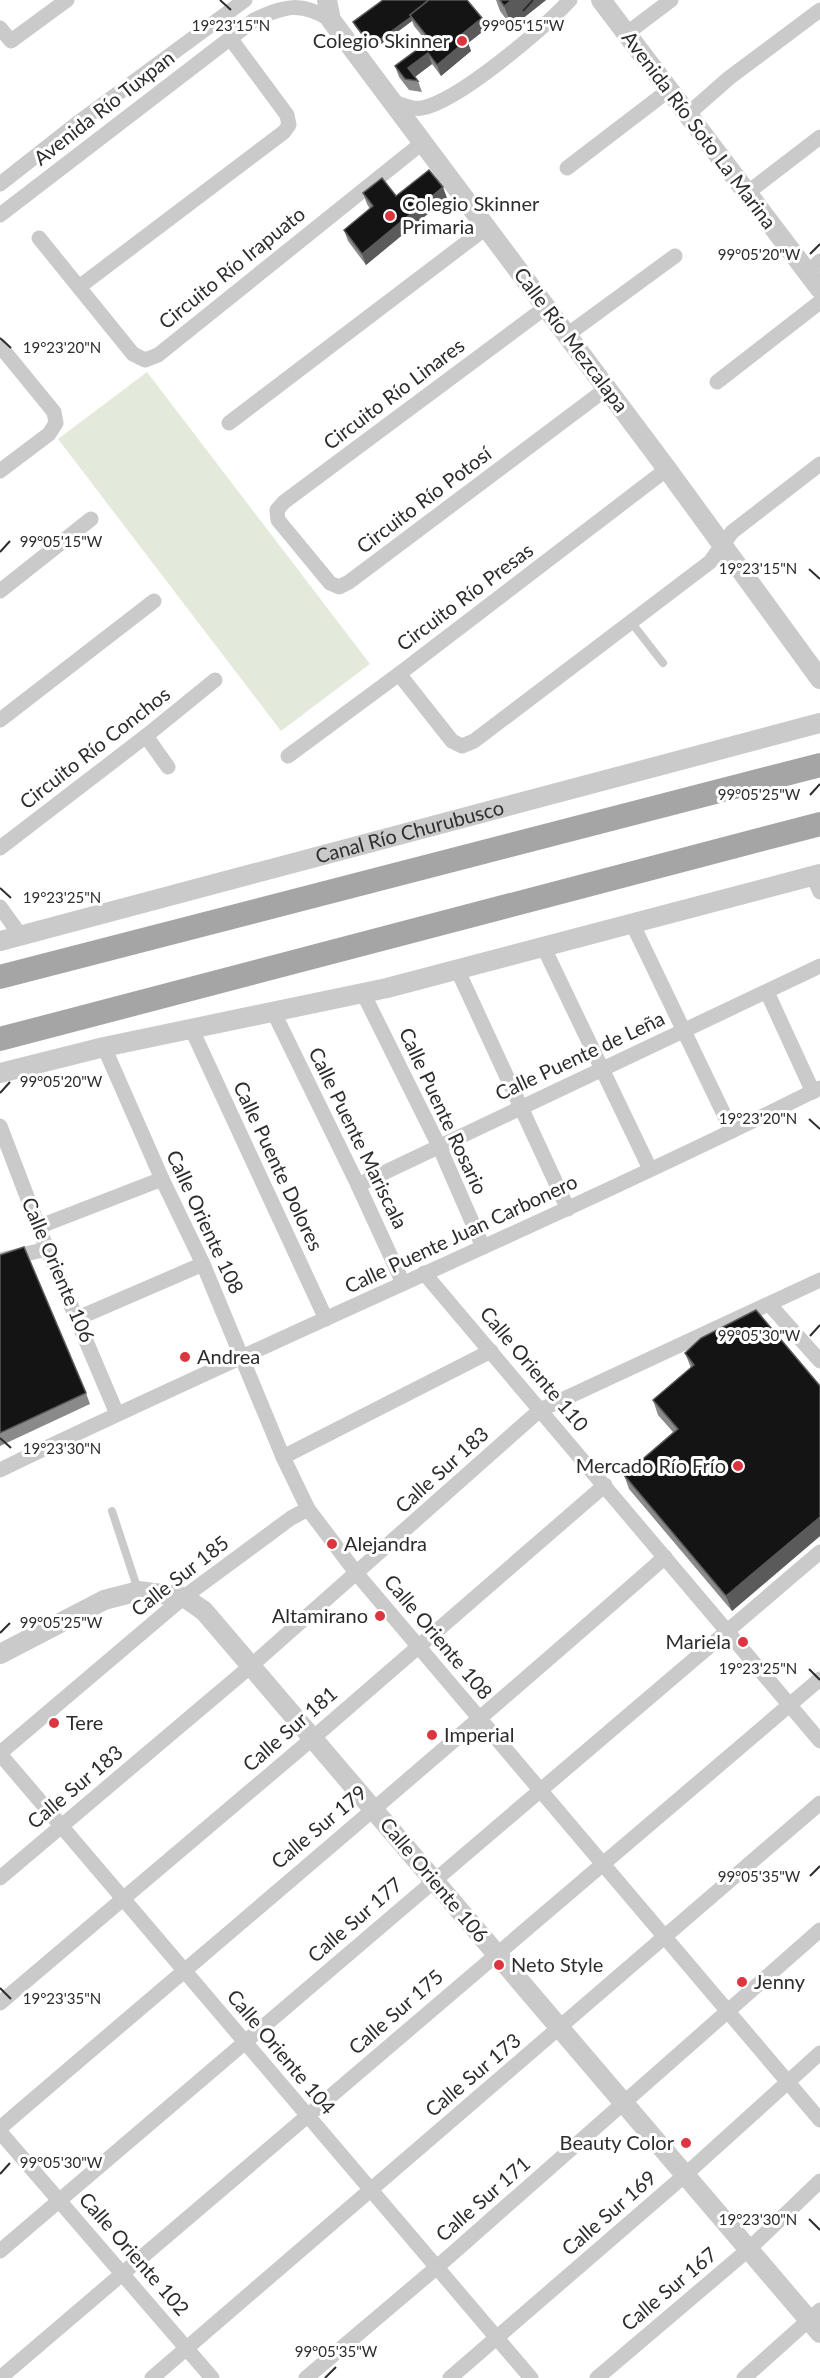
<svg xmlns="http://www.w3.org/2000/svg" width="820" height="2378" font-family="Lato,sans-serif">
  <rect width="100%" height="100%" fill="#fff"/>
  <polygon fill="#e3eadb" points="147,372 370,664 281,731 58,439"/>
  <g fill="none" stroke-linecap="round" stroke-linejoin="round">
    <g stroke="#cacaca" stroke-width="8">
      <polyline points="631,622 663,663"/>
      <polyline points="112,1511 138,1590"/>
    </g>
    <g stroke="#cacaca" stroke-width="15">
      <polyline points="0,28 11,41 67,0"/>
      <polyline points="626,34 671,0"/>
      <path d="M391 101C400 104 413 110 422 108 459 101 543 29 570 0"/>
      <polyline points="688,114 729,78 820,10"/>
      <polyline points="567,168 669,90"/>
      <polyline points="0,184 79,122 245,0"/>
      <polyline points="747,193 820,137"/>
      <path d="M0 215 254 20C285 6 300 1 331 20"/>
      <polyline points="39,238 133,354 145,360 158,355 422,143"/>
      <polyline points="808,272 820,261"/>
      <polyline points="79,287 284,132 289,125 287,115 230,38"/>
      <polyline points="546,307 284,502 277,510 278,520 330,583 339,587 349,582 606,389"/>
      <polyline points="567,335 675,256"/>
      <polyline points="0,346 54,412 56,423 49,434 0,471"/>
      <polyline points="717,382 820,302"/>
      <polyline points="229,423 487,227"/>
      <polyline points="0,591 91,519"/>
      <polyline points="399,674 452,741 462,746 474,741 710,562 732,532 820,464"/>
      <polyline points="0,720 154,601"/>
      <polyline points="146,736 168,767"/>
      <polyline points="288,756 399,674 667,469"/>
      <polyline points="0,848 146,736 215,680"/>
      <polyline points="813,876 820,892"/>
      <polyline points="0,907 21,936"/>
      <polyline points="632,923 732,1131"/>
      <polyline points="543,946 650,1169"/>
      <polyline points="457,969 568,1209"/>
      <polyline points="767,992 813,1092"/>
      <polyline points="363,993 439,1146 483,1247"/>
      <polyline points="274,1013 358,1185 403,1283"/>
      <polyline points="192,1030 326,1319"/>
      <polyline points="104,1047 162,1179 203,1264 283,1457 308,1509 357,1574 820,2120"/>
      <polyline points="0,1126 47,1249 117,1414"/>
      <polyline points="358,1185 820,966"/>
      <polyline points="38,1227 162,1179"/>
      <polyline points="0,1260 47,1249"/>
      <polyline points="424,1273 820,1741"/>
      <polyline points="769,1304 820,1361"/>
      <polyline points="78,1318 203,1264"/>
      <polyline points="283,1457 491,1351"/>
      <path d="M0 1470C272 1339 550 1222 820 1088"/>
      <polyline points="0,1753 184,1597 291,1518 308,1509"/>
      <polyline points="0,1754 531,2378"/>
      <polyline points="0,1878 252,1665 540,1410 820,1280"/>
      <polyline points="0,2003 313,1738 605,1485"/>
      <path d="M0 2128C222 1938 446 1750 665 1557"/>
      <polyline points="0,2132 212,2378"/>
      <polyline points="0,2251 820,1552"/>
      <polyline points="0,2378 820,1679"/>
      <polyline points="152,2378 820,1803"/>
      <polyline points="306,2378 436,2268 820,1930"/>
      <polyline points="450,2378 685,2175 820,2053"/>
      <polyline points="597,2378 749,2249 820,2181"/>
      <polyline points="744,2378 820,2310"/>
    </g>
    <g stroke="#cacaca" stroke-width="20">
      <polyline points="327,0 331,20 667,469 820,679"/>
      <polyline points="601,0 820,289"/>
      <path id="s1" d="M0 941 820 723"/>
      <polyline points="0,1073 104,1047 387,988 820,874"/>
      <polyline points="0,1654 104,1600 139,1591 184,1597 204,1611 820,2333"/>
    </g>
    <g stroke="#a5a5a5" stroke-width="24">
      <polyline points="0,977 820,765"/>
      <polyline points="0,1039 820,824"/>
    </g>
  </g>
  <g fill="#8a8a8a">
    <polygon points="383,0 482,18 486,29 468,43 471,51 441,76 432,64 415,77 418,81 422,92 409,90 399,77 395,66 427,42 414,26 412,21 373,50 355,26 353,22"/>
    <polygon points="496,0 546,0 512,27 500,11"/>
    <polygon points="363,193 396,196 447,198 366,265 348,241 344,230 370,209 367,204"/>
    <polygon points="0,1255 86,1393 90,1404 0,1446"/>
    <polygon points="685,1353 820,1386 820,1536 732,1611 629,1489 624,1475 673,1432 658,1415 653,1400 691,1368"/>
  </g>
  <g fill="#5a5a5a">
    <polygon points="512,0 546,0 512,27 504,6"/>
    <polygon points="411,17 412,21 373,50 371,46"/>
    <polygon points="482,18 486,29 468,43 471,51 441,76 437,65 462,34"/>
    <polygon points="428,53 432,64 412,79 408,68"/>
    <polygon points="443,187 447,198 366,265 362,254"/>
    <polygon points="820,1517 820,1536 732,1611 726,1596"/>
  </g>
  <g fill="#141414" stroke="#5a5a5a" stroke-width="1.5">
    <polygon points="383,0 429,0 410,15 411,17 371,46 353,22"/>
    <polygon points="429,0 467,0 482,18 462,34 467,40 437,65 428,53 408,68 418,81 405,79 395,66 430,40 410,15"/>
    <polygon points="500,0 512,0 504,6"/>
    <polygon points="429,170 443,187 362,254 344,230 373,206 363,193 382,178 396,196"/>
    <polygon points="24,1247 86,1393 0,1433 0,1255"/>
    <polygon points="756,1310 820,1386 820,1517 726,1596 624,1475 678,1429 653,1400 694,1365 685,1353 701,1338"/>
  </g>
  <path fill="none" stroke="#2d2d2d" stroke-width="2" d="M220 0 231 10M523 11 533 0M810 254 820 244M0 338 11 348M0 552 10 541M809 569 820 579M810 795 820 784M0 888 11 898M0 1093 10 1082M809 1119 820 1129M810 1336 820 1325M0 1438 11 1448M0 1633 10 1623M809 1669 820 1680M810 1876 820 1866M0 1988 11 1999M0 2174 10 2163M809 2219 820 2230M325 2378 336 2367"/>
  <g fill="#dd3540" stroke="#fff" stroke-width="2">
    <circle cx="462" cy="41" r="6"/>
    <circle cx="390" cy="216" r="6"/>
    <circle cx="185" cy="1357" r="6"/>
    <circle cx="738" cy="1466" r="6"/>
    <circle cx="332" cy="1544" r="6"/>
    <circle cx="380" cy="1616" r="6"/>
    <circle cx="743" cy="1642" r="6"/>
    <circle cx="54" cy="1723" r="6"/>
    <circle cx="432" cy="1735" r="6"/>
    <circle cx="499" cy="1965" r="6"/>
    <circle cx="742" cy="1982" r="6"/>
    <circle cx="686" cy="2143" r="6"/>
  </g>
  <g text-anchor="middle" stroke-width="6" stroke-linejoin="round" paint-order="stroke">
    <g font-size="20" fill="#2d2d2d" stroke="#fff" text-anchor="start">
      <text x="450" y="48" text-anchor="end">Colegio Skinner</text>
      <text x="402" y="211">Colegio Skinner<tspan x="402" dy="23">Primaria</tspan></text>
      <text x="197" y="1364">Andrea</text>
      <text x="726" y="1473" text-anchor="end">Mercado Río Frío</text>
      <text x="344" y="1551">Alejandra</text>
      <text x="368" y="1623" text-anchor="end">Altamirano</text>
      <text x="731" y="1649" text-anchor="end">Mariela</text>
      <text x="66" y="1730">Tere</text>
      <text x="444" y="1742">Imperial</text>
      <text x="511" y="1972">Neto Style</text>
      <text x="754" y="1989">Jenny</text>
      <text x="674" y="2150" text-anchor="end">Beauty Color</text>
    </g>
    <g font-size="20" fill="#2d2d2d" stroke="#fff">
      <text transform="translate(104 108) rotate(-38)" y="7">Avenida Río Tuxpan</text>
      <text transform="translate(699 130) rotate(53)" y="7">Avenida Río Soto La Marina</text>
      <text transform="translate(232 268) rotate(-39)" y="7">Circuito Río Irapuato</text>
      <text transform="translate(571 340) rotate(53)" y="7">Calle Río Mezcalapa</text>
      <text transform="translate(394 394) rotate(-37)" y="7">Circuito Río Linares</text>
      <text transform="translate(424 500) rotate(-37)" y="7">Circuito Río Potosí</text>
      <text transform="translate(465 597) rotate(-37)" y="7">Circuito Río Presas</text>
      <text transform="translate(95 748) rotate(-38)" y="7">Circuito Río Conchos</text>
      <text dy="7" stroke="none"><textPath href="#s1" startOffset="424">Canal Río Churubusco</textPath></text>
      <text transform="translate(580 1056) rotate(-25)" y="7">Calle Puente de Leña</text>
      <text transform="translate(443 1111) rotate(65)" y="7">Calle Puente Rosario</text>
      <text transform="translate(358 1138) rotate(64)" y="7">Calle Puente Mariscala</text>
      <text transform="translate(278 1166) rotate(65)" y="7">Calle Puente Dolores</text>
      <text transform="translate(205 1222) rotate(65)" y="7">Calle Oriente 108</text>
      <text transform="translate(461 1234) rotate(-25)" y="7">Calle Puente Juan Carbonero</text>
      <text transform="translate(58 1270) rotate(67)" y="7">Calle Oriente 106</text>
      <text transform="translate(534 1369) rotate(50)" y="7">Calle Oriente 110</text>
      <text transform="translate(442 1470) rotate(-42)" y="7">Calle Sur 183</text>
      <text transform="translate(180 1576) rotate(-38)" y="7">Calle Sur 185</text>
      <text transform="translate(438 1637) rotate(50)" y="7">Calle Oriente 108</text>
      <text transform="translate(290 1729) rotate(-41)" y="7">Calle Sur 181</text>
      <text transform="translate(75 1787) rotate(-40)" y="7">Calle Sur 183</text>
      <text transform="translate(319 1827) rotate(-40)" y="7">Calle Sur 179</text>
      <text transform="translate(434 1880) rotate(50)" y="7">Calle Oriente 106</text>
      <text transform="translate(355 1920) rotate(-41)" y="7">Calle Sur 177</text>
      <text transform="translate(396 2012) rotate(-41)" y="7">Calle Sur 175</text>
      <text transform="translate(281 2052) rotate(50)" y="7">Calle Oriente 104</text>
      <text transform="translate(473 2075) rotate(-40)" y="7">Calle Sur 173</text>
      <text transform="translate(483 2199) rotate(-41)" y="7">Calle Sur 171</text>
      <text transform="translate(609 2213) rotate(-41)" y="7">Calle Sur 169</text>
      <text transform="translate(134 2254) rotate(49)" y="7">Calle Oriente 102</text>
      <text transform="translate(669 2289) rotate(-40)" y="7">Calle Sur 167</text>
    </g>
  </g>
  <g font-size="15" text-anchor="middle" fill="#2d2d2d" stroke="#fff" stroke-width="6" stroke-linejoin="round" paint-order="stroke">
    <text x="231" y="31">19°23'15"N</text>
    <text x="523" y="31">99°05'15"W</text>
    <text x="759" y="260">99°05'20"W</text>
    <text x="62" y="353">19°23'20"N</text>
    <text x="61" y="547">99°05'15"W</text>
    <text x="758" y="574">19°23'15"N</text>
    <text x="759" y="800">99°05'25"W</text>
    <text x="62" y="903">19°23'25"N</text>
    <text x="61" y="1087">99°05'20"W</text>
    <text x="758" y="1124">19°23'20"N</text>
    <text x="759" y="1341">99°05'30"W</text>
    <text x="62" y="1454">19°23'30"N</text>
    <text x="61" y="1628">99°05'25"W</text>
    <text x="758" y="1674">19°23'25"N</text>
    <text x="759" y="1882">99°05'35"W</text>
    <text x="62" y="2004">19°23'35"N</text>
    <text x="61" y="2168">99°05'30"W</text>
    <text x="758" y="2225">19°23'30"N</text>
    <text x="336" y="2357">99°05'35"W</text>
  </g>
</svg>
